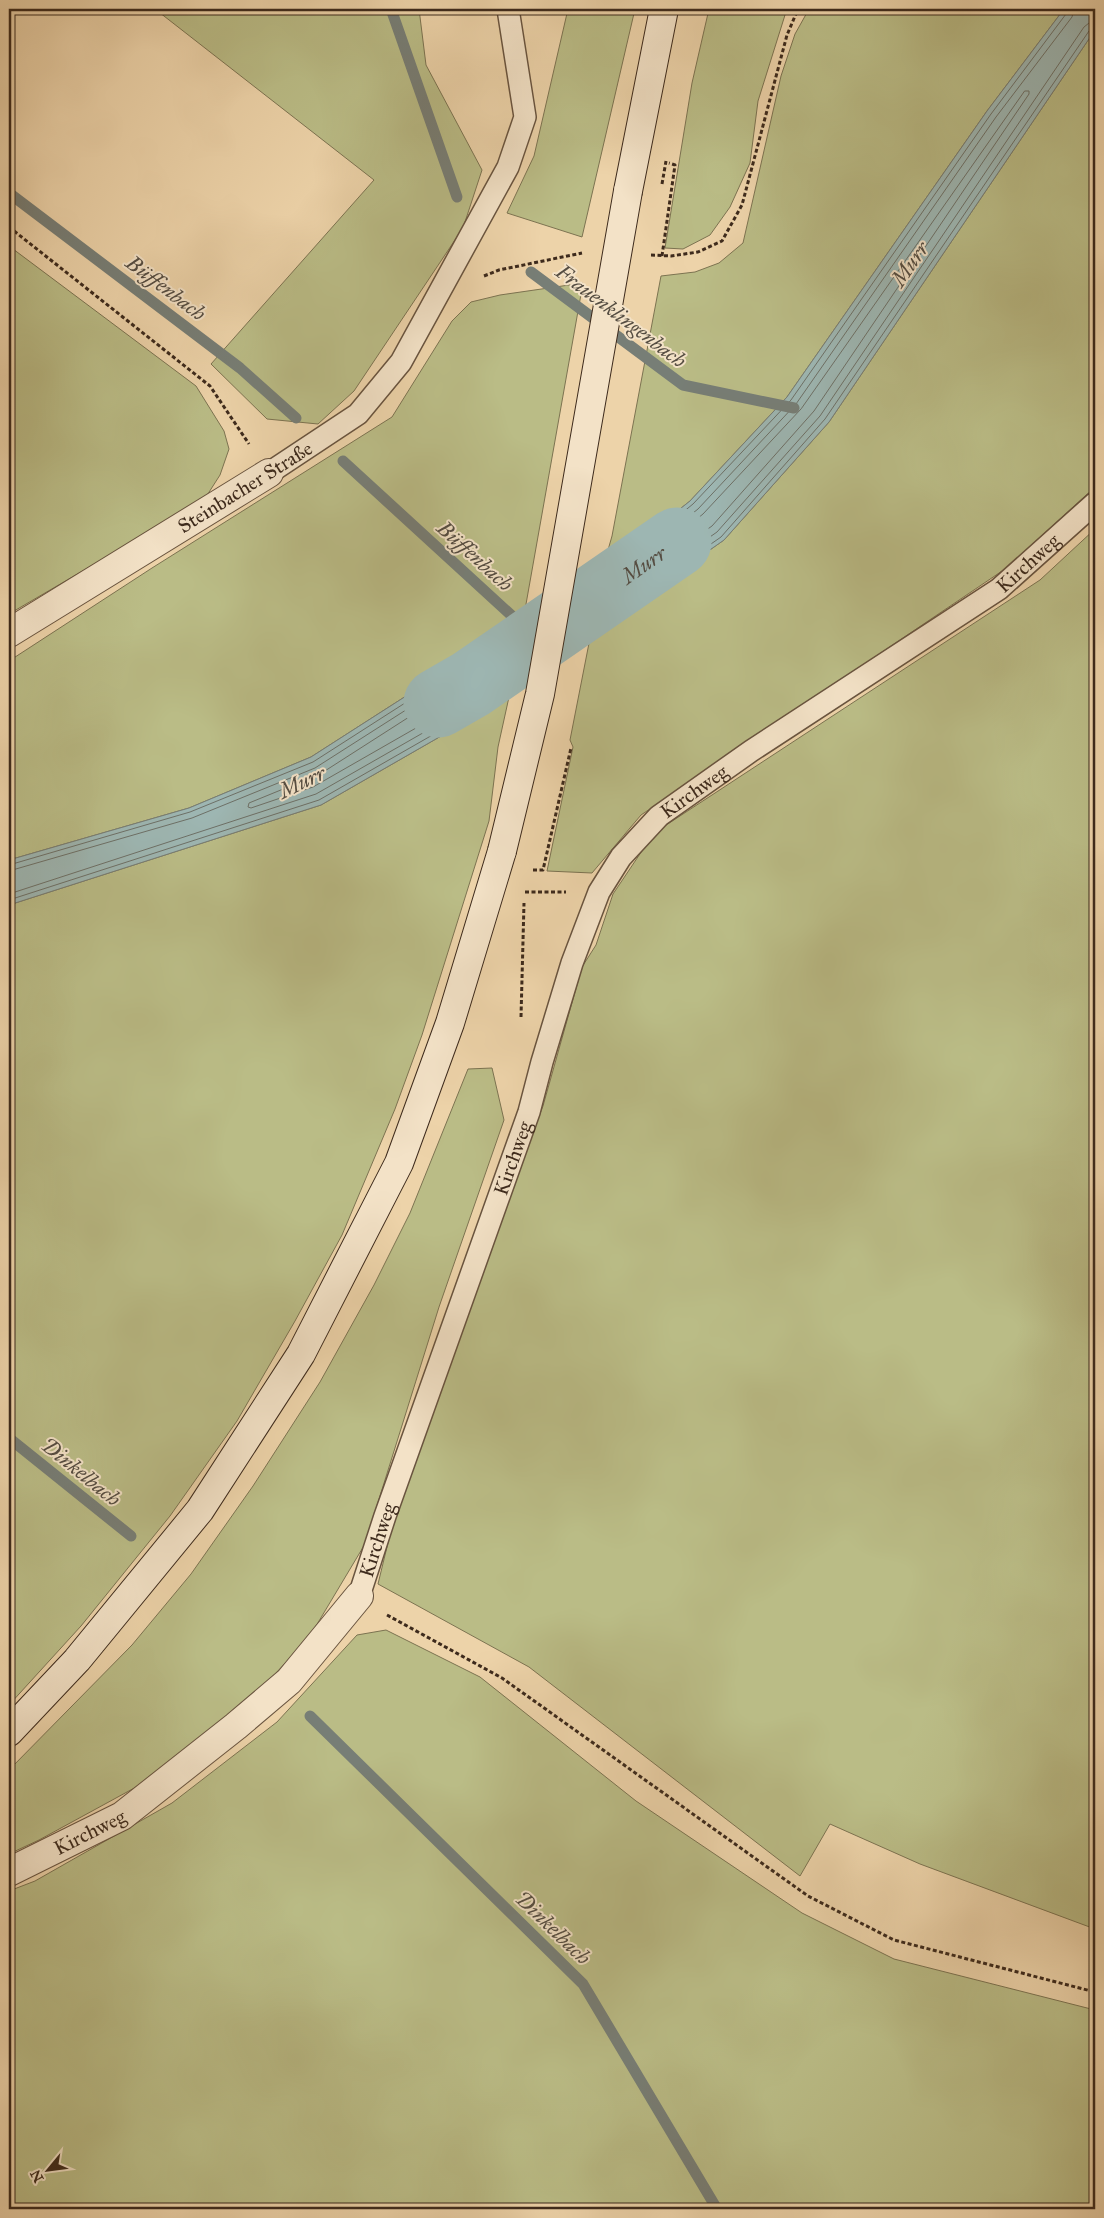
<svg xmlns="http://www.w3.org/2000/svg" width="1104" height="2218" font-family="'IM FELL Great Primer',serif">
  <rect width="100%" height="100%" fill="#edd3a9"/>
  <filter id="stains"><feTurbulence type="fractalNoise" baseFrequency=".004" numOctaves="4"/><feColorMatrix values="0 0 0 0 .2 0 0 0 0 .09 0 0 0 0 .02 0 0 0 .5 -.17"/></filter>
  <radialGradient id="worn" r=".72"><stop offset=".6" stop-color="#630" stop-opacity="0"/><stop offset="1" stop-color="#630" stop-opacity=".3"/></radialGradient>
  <g fill="#babc86" stroke="#7c7351">
    <polygon points="155,9 419,9 426,65 482,170 463,228 354,391 318,424 267,419 211,364 374,180"/>
    <polygon points="568,9 635,9 582,237 507,213 534,156"/>
    <polygon points="709,9 789,9 785,15 758,101 750,163 730,207 710,235 683,249 665,248 692,83"/>
    <polygon points="809,9 1064,9 987,111 787,397 690,501 602,571 612,536 661,276 695,272 719,263 743,243 781,76 795,34"/>
    <polygon points="1095,30 1095,487 1005,569 641,815 592,873 547,871 573,747 570,740 591,633 724,540 829,422"/>
    <polygon points="9,246 196,386 224,431 229,449 220,475 204,500 9,614"/>
    <polygon points="583,283 523,621 311,757 189,808 9,860 9,661 152,568 392,417 452,321 471,302 500,295"/>
    <polygon points="1095,529 1095,1929 920,1864 830,1824 800,1876 529,1667 378,1584 403,1481 452,1340 543,1106 582,967 596,945 613,894 654,833 1040,580"/>
    <polygon points="509,697 498,747 489,821 422,1035 395,1109 342,1235 295,1321 237,1421 170,1516 81,1626 9,1705 9,905 321,805"/>
    <polygon points="492,1068 504,1120 439,1307 365,1544 310,1636 253,1698 149,1780 39,1840 9,1854 9,1770 132,1645 191,1574 253,1486 320,1382 374,1285 410,1213 468,1069"/>
    <polygon points="386,1630 480,1677 636,1801 802,1913 894,1959 1095,2010 1095,2209 9,2209 9,1891 35,1881 172,1803 277,1722 357,1635"/>
  </g>
  <g fill="#9db6b2" stroke="#777e76">
    <polygon points="1064,9 1095,9 1095,30 829,422 724,540 591,633 602,571 690,501 787,397 987,111"/>
    <polygon points="523,621 509,697 321,805 9,905 9,860 189,808 311,757"/>
  </g>
  <g fill="none" stroke-linecap="round" stroke-linejoin="round">
    <g stroke="#6d7067" stroke-width="1">
      <polyline points="1067,9 1066,14 991,114 791,400 693,504 607,574 600,619 603,619 721,537 825,419 1089,31 1095,28"/>
      <polyline points="1074,9 1072,17 996,117 796,404 698,509 613,577 609,605 612,605 717,532 820,416 1084,27 1089,23 1095,22"/>
      <polygon points="1025,91 1029,91 1029,94 814,411 712,526 622,589 619,589 620,581 703,514 801,409"/>
      <polygon points="494,663 496,666 491,685 313,787 251,808 248,807 249,803 320,774"/>
      <polyline points="9,865 190,812 313,762 511,635 515,636 504,694 319,800 9,900"/>
      <polyline points="9,871 192,818 315,768 503,648 506,649 498,690 316,794 9,894"/>
    </g>
    <g stroke="#777e76" stroke-width="11">
      <polyline points="391,9 457,197"/>
      <polyline points="9,193 240,368 296,418"/>
      <polyline points="531,272 683,385 794,408"/>
      <polyline points="343,461 536,638"/>
      <polyline points="9,1438 131,1536"/>
      <polyline points="310,1716 583,1984 717,2209"/>
    </g>
    <path stroke="#9db6b2" stroke-width="69" id="s1" d="M438 703 471 684 677 542"/>
    <g stroke="#69543f" stroke-width="24">
      <g id="lane">
        <polyline points="269,473 358,414 401,362 508,167 525,117 508,9"/>
        <path id="s2" d="M359 1596 385 1516 529 1112 542 1062 572 963 599 892 621 857 659 816 751 751 999 589 1095 503"/>
      </g>
    </g>
    <g stroke="#69543f" stroke-width="30">
      <g id="street">
        <polyline points="9,633 269,473"/>
        <path id="s3" d="M9 1872 122 1816 236 1726 289 1681 359 1596"/>
      </g>
    </g>
    <g stroke="#3d2a1c" stroke-width="30">
      <g id="secondary">
        <polyline points="628,191 664,9"/>
        <polyline points="9,1732 77,1660 200,1510 301,1354 399,1163 450,1023 502,851"/>
      </g>
    </g>
    <g stroke="#3d2a1c" stroke-width="3" stroke-dasharray="4 2.5" stroke-linecap="butt">
      <polyline points="9,227 210,386 249,444"/>
      <polyline points="651,255 671,256 698,252 722,241 742,205 787,35 798,9"/>
      <polyline points="662,256 675,165 669,163"/>
      <polyline points="484,276 499,270 582,253"/>
      <polyline points="533,870 543,870 571,748"/>
      <polyline points="525,892 566,892"/>
      <polyline points="521,1017 524,903"/>
      <polyline points="387,1615 502,1678 808,1896 894,1940 1095,1992"/>
    </g>
    <use href="#lane" stroke="#f3e2c7" stroke-width="21"/>
    <use href="#street" stroke="#f3e2c7" stroke-width="28"/>
    <use href="#secondary" stroke="#f3e2c7" stroke-width="28"/>
    <g stroke="#3d2a1c" stroke-width="30" stroke-linecap="butt">
      <polyline id="secondary-bridge" points="502,851 540,694 628,191"/>
    </g>
    <polyline stroke="#3d2a1c" stroke-width="3" stroke-dasharray="4 2.5" stroke-linecap="butt" points="662,184 666,161"/>
    <use href="#secondary-bridge" stroke="#f3e2c7" stroke-width="28"/>
  </g>
  <g text-anchor="middle" stroke-width="4" stroke-linejoin="round" paint-order="stroke">
    <g font-size="20" fill="#3d2a1c" stroke="#f3e2c7">
      <text transform="translate(245 487) rotate(-32)" y="7">Steinbacher Straße</text>
      <text dy="7" stroke="none"><textPath href="#s2" startOffset="1289">Kirchweg</textPath></text>
      <text dy="7" stroke="none"><textPath href="#s2" startOffset="884">Kirchweg</textPath></text>
      <text dy="7" stroke="none"><textPath href="#s2" startOffset="464">Kirchweg</textPath></text>
      <text dy="7" stroke="none"><textPath href="#s2" startOffset="59">Kirchweg</textPath></text>
      <text dy="7" stroke="none"><textPath href="#s3" startOffset="90">Kirchweg</textPath></text>
    </g>
    <g font-size="21" font-style="italic" fill="#554d42" stroke="#f3e2c7">
      <text transform="translate(910 264) rotate(-55)" y="7">Murr</text>
      <text transform="translate(166 288) rotate(37)" y="7">Büffenbach</text>
      <text transform="translate(621 316) rotate(37)" y="7">Frauenklingenbach</text>
      <text transform="translate(475 556) rotate(42)" y="7">Büffenbach</text>
      <text dy="7" stroke="none"><textPath href="#s1" startOffset="248">Murr</textPath></text>
      <text transform="translate(302 782) rotate(-25)" y="7">Murr</text>
      <text transform="translate(81 1472) rotate(39)" y="7">Dinkelbach</text>
      <text transform="translate(553 1928) rotate(44)" y="7">Dinkelbach</text>
    </g>
  </g>
  <rect width="1104" height="2218" fill="none" stroke="#edd3a9" stroke-width="30"/>
  <rect x="10" y="10" width="1084" height="2198" fill="none" stroke="#3d2a1c" stroke-width="2.5"/>
  <rect x="15" y="15" width="1074" height="2188" fill="none" stroke="#3d2a1c"/>
  <g transform="translate(48 2170) rotate(241)" stroke="#f3e2c7" stroke-width="4" paint-order="stroke">
  <path d="M0-4L9 19L0 12L-9 19Z" fill="#3d2a1c"/>
  <text y="-8" font-size="14" font-weight="bold" text-anchor="middle" fill="#3d2a1c">N</text>
  </g>
  <rect width="100%" height="100%" filter="url(#stains)"/>
  <rect width="100%" height="100%" fill="url(#worn)"/>
</svg>
